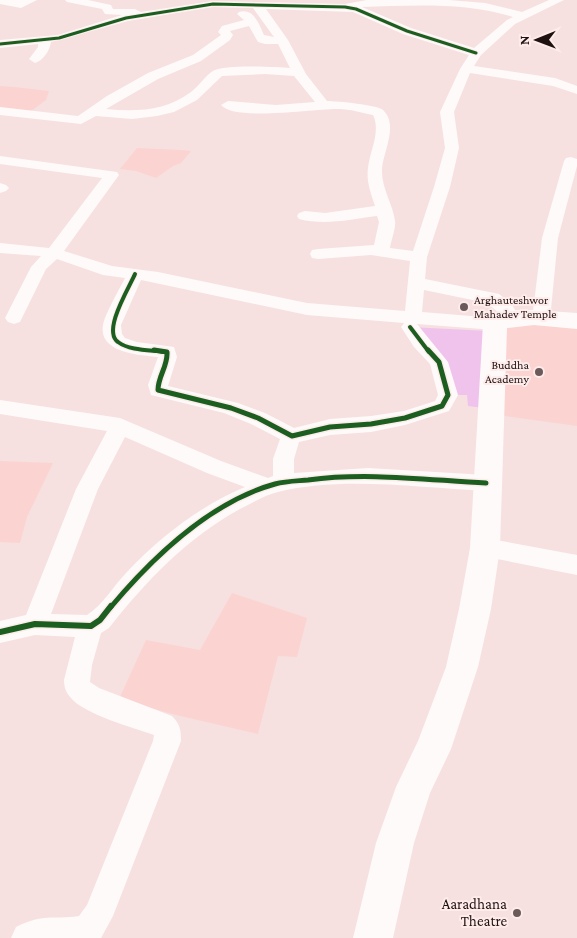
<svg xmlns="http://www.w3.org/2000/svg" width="577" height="938" font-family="'Crimson Pro',serif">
  <rect width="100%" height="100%" fill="#f6e1e0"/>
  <g fill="#fbd4d2">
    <polygon points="0,86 15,87 49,91 46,100 27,114 0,110"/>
    <polygon points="137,148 182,150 191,151 181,163 173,166 156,178 136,171 120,169"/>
    <polygon points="504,323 577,328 577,426 498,415"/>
    <polygon points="0,461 53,463 27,517 20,543 0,542"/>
    <polygon points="232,593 307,618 297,657 278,656 258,734 176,715 119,699 146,640 200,650"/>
  </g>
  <polygon fill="#f0c3ed" points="410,327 489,331 483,408 468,406 467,395 448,395"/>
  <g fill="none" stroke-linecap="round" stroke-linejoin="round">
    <g fill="#fefafa" fill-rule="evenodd">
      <polygon points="0,0 37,0 21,8 0,4"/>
      <path d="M65 0H88L111 5 113 9H135L141 12 213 1 345 4 367 0H449L485 3 522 12 549 0H564L515 24 481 55 474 66 555 78 577 86V94L553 86 470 73 454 112 459 148 450 187 427 257 425 279 499 294 512 305 520 318 517 322 511 324 505 322 499 313 487 303 424 290 422 312 495 318 501 320 504 324 501 328 495 330 417 324 448 362 458 395 449 411 405 425 371 432 330 435 299 442 294 459V473L368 468 486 475 494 477 497 483 494 489 486 491C421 488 342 476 278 492 265 495 252 503 240 509 187 538 146 581 109 628L101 633 92 665 90 682 99 688 172 716C180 724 181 730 181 741L113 916 101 938H11L16 927C44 913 51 920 79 916L87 905 153 741 154 735C134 728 84 714 71 698 66 693 64 687 64 680L75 637 35 635 0 643V621L26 615 76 489 107 431 0 414V400L120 418 221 461 268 478 273 476V459L280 439 251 424 224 413 151 395 148 385 158 357C140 355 98 353 103 325 105 314 119 290 125 278L103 275 57 259 46 269 20 322 14 324 8 322 5 318 31 267 41 256 0 253V243L49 248 102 178 0 164V156L117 172 119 175 64 251 112 266 158 272 307 303 405 311 410 261 371 255 318 259 312 258 310 254 312 250 318 249 374 245 379 222 377 216C352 219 325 226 299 219L297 216 299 213 305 211 325 213 375 206C371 194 366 181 368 168 370 150 381 132 373 115 362 113 350 109 339 109 317 108 235 122 221 105L228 101 276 105 315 102 294 76 265 74 222 76 197 100 174 112 157 116 132 119 96 116 81 124 0 115V107L78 116 107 96 148 73 193 55 221 35 218 32 222 26 244 20 237 14 239 12C254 8 259 24 264 35L274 37 253 8 213 7 128 21 51 42C50 50 43 61 35 63L29 59 38 47V44L0 48V40L58 35 122 15 105 14 102 9 67 2ZM389 6C429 5 473 4 513 17L507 20 474 48 411 28 362 7ZM266 9 353 12 403 34 469 55 460 69 440 112 445 148 434 187 413 251 390 248C391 240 396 229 395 221 393 204 381 188 382 169 383 152 399 125 383 110 378 105 337 101 327 101L306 74 288 40ZM249 26 258 42 265 44H278L290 68C275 67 225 64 213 71 205 76 199 86 191 92 166 111 136 112 106 109L158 79 201 61 230 40 233 35 230 31ZM141 280 307 315 404 323 401 327 414 347 430 364 438 395 435 401 404 411 371 416 330 419 294 428 265 413 238 403 168 386 177 357 174 347 137 342 125 338 122 334 121 325ZM125 437 207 473 245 487C200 506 160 537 127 572 114 585 103 605 87 615L51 614 98 489Z"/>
      <polygon points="571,157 577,159 577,166 558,238 550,319 547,323 541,325 535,323 532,319 542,238 564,161 566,158"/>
      <polygon points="0,183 6,185 9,188 6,191 0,193"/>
      <polygon points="485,538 577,555 577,575 477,555 474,548 477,541"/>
    </g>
    <path fill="#fefafa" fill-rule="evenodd" d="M534 310 577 313V329L534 325 507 328 500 548 491 609 478 667 451 749 430 793 414 843 393 938H353L376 843 396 787 418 741 446 667 459 609 470 548 483 324C493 309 517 310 534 310Z"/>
    <g stroke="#feeceb" stroke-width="5">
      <polyline id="cycleway-far3" points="0,44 59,38 126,18 213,4 345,7 356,9 407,31 476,53"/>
    </g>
    <g stroke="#feeceb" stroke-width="6">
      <g id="cycleway-far2">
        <path d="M135 274C129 288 102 331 118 342 130 351 151 350 164 352"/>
        <polyline points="410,327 429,352"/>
      </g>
    </g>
    <g stroke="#feeceb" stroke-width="8">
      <g id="cycleway-far1">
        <path d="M154 350 167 352C168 366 158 376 158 390L231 408 258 418 292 436 330 427 371 424 405 418 442 406 448 395 439 362 428 350"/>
        <path d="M110 608C152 558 210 502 275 484 286 481 297 481 308 480 367 472 427 480 486 483"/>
      </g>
    </g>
    <g stroke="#feeceb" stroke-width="9">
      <polyline id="cycleway" points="0,632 35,624 91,626 100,620 111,606"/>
    </g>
    <use href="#cycleway-far3" stroke="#1b5e20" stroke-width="3"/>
    <use href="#cycleway-far2" stroke="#1b5e20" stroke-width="4"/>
    <use href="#cycleway-far1" stroke="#1b5e20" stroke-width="5"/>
    <use href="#cycleway" stroke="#1b5e20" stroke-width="6"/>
  </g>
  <g fill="#6b5a59" stroke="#feeceb" stroke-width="2">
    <circle cx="464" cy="307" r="5"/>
    <circle cx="539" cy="372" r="5"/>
    <circle cx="517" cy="913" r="5"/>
  </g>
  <g text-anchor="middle" stroke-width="4" stroke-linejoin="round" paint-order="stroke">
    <g font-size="12" fill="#201111" stroke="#feeceb" text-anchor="start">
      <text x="474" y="304">Arghauteshwor<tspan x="474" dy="14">Mahadev Temple</tspan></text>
      <text x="529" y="369" text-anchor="end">Buddha<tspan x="529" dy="14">Academy</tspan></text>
    </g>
    <g font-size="15" fill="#201111" stroke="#feeceb" text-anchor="end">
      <text x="507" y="909">Aaradhana<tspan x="507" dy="17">Theatre</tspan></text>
    </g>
  </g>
  <g transform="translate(537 40) rotate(269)" stroke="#feeceb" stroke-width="4" paint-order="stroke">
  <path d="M0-4L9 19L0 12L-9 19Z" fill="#201111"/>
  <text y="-8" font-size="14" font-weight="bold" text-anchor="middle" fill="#201111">N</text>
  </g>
</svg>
